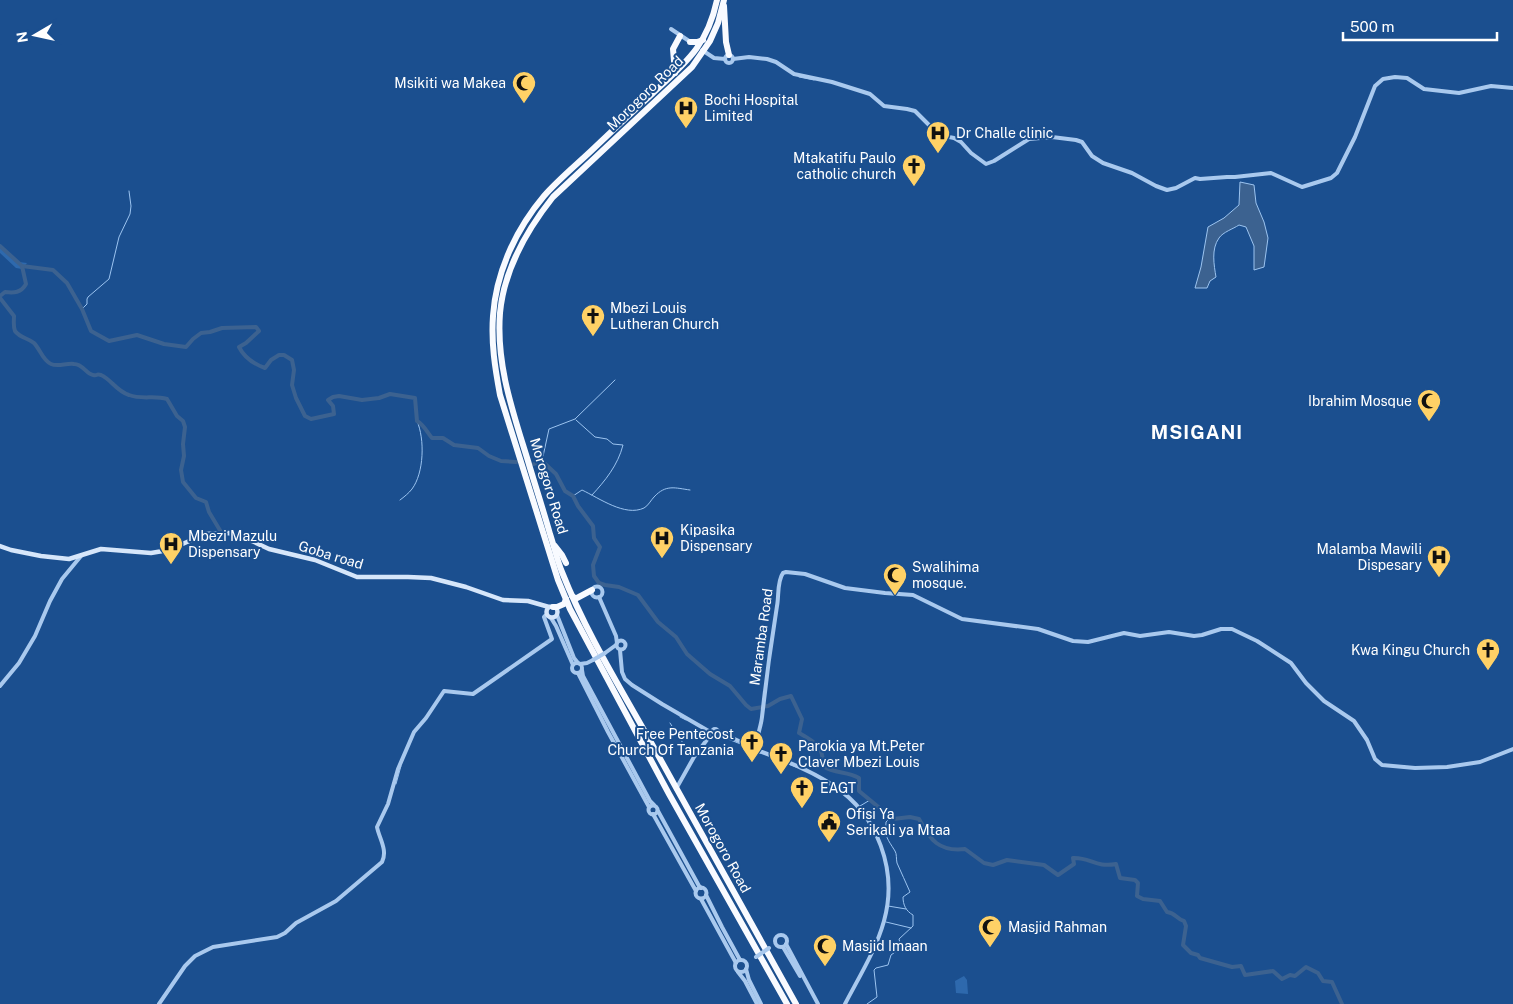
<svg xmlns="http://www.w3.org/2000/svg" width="1513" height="1004" font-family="'Public Sans',sans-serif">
  <rect width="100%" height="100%" fill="#1b4f8f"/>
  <g fill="#2e69ad">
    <polygon points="0,244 19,262 27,263 22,269 16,268 0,253"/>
    <polygon points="964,976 967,980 968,994 956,993 955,981"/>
  </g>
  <path fill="#3c6290" stroke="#9cc4f0" d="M1240 182 1254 185 1256 203 1264 222 1268 238 1264 267 1254 270V246L1246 227 1239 225C1233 229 1223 232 1219 238 1211 249 1214 265 1216 277L1210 281 1207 288H1195L1201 267 1208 227 1224 218 1239 205Z"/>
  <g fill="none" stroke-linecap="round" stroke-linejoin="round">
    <g stroke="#9cc4f0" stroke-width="1">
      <polyline points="799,77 814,80"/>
      <polyline points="82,309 87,304 87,299 88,297 109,279 119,237 130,214 131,206 129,191"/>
      <path d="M576 420 595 437 607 439 613 444 623 445C618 465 605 481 592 495"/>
      <polyline points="542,461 549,429 575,419 615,380"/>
      <path d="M573 496 582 490C599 498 625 517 644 508 648 506 651 500 654 497 666 484 675 488 690 490"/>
      <path d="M400 500C404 497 409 493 412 489 424 473 425 439 417 421"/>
      <polyline points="680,717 686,720"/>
      <polyline points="670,723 690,754 695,755"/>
      <polyline points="728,739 743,745"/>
      <polyline points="781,761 796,767"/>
      <polyline points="396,784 401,766"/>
      <polyline points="860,806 870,800"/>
      <polyline points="888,906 906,909"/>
      <polyline points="886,922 911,928"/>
      <path d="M867 1004 877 997 874 970 876 968 888 965 891 955 898 950 900 943 899 939 913 926V915C906 911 903 905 903 897L910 892C906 882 901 873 897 863 896 859 897 854 895 851 887 838 885 838 886 822L891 817"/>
    </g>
    <g stroke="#3c6290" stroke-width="4">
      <path d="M0 246 22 266 53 270 67 283 82 309 91 331 109 341 137 335 164 344 186 347 193 339 201 333 210 332 222 328 256 327 259 331 246 343 239 347C244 357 254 364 265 368L271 360 279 355H284L292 360 294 370 292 385 296 398 305 416 311 419 334 414 333 406 328 400 333 397 339 396 362 400 379 398 390 394 415 398 417 421C424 425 427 432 432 438H443L454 445 478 448 489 456 501 461 516 462"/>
      <path d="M0 296 5 292C14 293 21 293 26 284L22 266"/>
      <path d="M0 298 14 316C14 321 13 326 15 331 20 338 28 338 34 343 40 349 43 361 51 364 58 367 66 363 74 364 83 364 86 374 93 375 100 376 95 373 101 375 111 379 116 391 129 395 142 400 154 395 167 399L177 416 183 421 185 427 183 444 184 456 181 470 183 482 196 498 206 502 209 512 221 532"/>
      <path d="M534 464 542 461 556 474 565 491 573 496 578 506 593 526 594 538 600 547 593 565 594 576 599 583 605 585 619 587 638 595 658 622 676 637 687 654 710 674 730 686 746 705 751 709 768 706 780 699 791 696 802 719 799 733C815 742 824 747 823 766 835 774 846 771 859 778V791L893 819 910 817 919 819C930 840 939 852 965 849L984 863 993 865 1007 860 1044 865 1058 875 1074 864 1073 858C1090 857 1096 868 1116 864L1120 878 1135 880 1138 883 1137 896 1143 899 1160 901 1167 912C1176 913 1176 919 1184 921L1186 926 1183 945 1191 953 1198 955 1200 958 1232 967 1241 966 1245 975 1273 971 1282 979 1290 975 1295 976 1306 967 1318 973 1323 981 1332 982 1342 1004"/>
    </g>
    <g stroke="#a9c9ee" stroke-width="4">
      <polyline points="671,29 692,43"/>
      <polyline points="702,50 714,58 725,59"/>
      <circle cx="729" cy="59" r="4"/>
      <polyline points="733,59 749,57 767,59 776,62 794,74 832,82 870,94 884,106 907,109 915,111 937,133 944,136 954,138 961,142 971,153 986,164 994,161 1029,139 1052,137 1076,140 1082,142 1092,156 1103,163 1132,173 1156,186 1167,190 1176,188 1195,178 1200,179 1227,177 1235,177 1271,173 1302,187 1331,178 1337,173 1355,137 1375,86 1383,79 1395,77 1407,78 1424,89 1459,93 1491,86 1513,88"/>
      <circle cx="597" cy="592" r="5.5"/>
      <polyline points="599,597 616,636 617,643"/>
      <polyline points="557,615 574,658 578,663"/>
      <polyline points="551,618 556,626 573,665"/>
      <circle cx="621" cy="645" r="4.5"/>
      <polyline points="620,650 622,672 625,679 632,685 662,704 712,733"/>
      <polyline points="605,653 616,645"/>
      <circle cx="577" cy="668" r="5"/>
      <polyline points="580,664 587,663 593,660"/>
      <polyline points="582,670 583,676 650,801 654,805"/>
      <polyline points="578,673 608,732 649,807"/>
      <polyline points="0,686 19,663 35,636 50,601 62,579 81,556"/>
      <circle cx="715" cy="732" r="3"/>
      <path d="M716 735C728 735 744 742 753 750"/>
      <path d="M757 747C756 737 761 727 762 717 766 680 771 643 777 606 779 596 777 581 783 573L786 572 805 574 845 588 885 593 913 595 962 619 1038 629 1073 641 1088 642 1124 633 1140 636 1169 632 1194 636 1202 635 1221 629H1232L1257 641 1291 663 1306 683 1324 701 1354 721 1367 740 1375 759 1382 765 1415 768 1447 767 1480 762 1513 749"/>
      <path d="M755 751 762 752C787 761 812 771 834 786 878 815 898 871 884 921 876 950 859 977 845 1004"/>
      <polyline points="676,789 694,757 712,733"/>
      <circle cx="653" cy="810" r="4.5"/>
      <polyline points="658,811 699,886 701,888"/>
      <polyline points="653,814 696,891"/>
      <circle cx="701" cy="893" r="5.5"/>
      <polyline points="706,895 722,927 740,960"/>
      <polyline points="701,899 736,963"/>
      <circle cx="781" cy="941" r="6"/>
      <polyline points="786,944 818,1004"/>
      <polyline points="783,947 800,976"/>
      <circle cx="741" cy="966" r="6"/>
      <polyline points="746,969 749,980 761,1004"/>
      <polyline points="738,972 745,981 757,1004"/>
      <path d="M159 1004 185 966 195 956 213 947 277 937 285 933 296 923 336 901 382 862C388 850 379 838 377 827L388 804 398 769 414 732 426 718 444 691 473 694 552 639 544 617 546 615"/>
    </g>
    <g stroke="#d6e6fa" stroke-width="4.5">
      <polyline points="0,546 11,550 41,556 69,559 101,549 151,553 169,550 205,534 229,533 252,541 269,549 315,560 357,577 408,577 431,578 466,587 503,600 528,601 549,607"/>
      <circle cx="552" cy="612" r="5.5"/>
    </g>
    <g stroke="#f8faff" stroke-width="6">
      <path d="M717 0C707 47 685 63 652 94 631 113 611 132 591 151 575 166 558 180 544 196 516 229 496 272 493 316 491 343 495 368 500 395L558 580 570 609 669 794 787 1004"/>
      <path d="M724 0 718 23 710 41 692 67 553 197C526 231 504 269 500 313 496 365 513 412 528 461 535 485 543 509 550 534 554 546 557 560 562 572 586 633 621 689 653 746 700 832 748 918 796 1004"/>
      <polyline points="724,6 726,42 729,55"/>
      <polyline points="690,42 697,42 703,40"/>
      <polyline points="675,73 673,49 680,36"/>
      <polyline points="555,546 562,555 566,563"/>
      <polyline points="572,596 575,598 577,598 592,590"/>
      <polyline points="553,607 557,607 564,604 566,599"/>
    </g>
    <g stroke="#a9c9ee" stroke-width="4">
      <polyline points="593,660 605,653"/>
      <polyline points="756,957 769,948"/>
    </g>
  </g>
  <defs>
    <g id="mosque-pin" transform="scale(1.25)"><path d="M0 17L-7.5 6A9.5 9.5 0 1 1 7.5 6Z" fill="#ffd166" stroke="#1b4f8f"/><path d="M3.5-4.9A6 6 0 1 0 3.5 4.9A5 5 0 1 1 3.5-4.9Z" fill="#111"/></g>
    <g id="hospital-pin" transform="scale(1.25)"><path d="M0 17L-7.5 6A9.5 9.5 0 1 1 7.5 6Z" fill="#ffd166" stroke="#1b4f8f"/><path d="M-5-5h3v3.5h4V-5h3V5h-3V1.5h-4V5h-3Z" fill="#111"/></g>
    <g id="church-pin" transform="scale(1.25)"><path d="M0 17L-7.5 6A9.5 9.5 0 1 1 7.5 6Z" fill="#ffd166" stroke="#1b4f8f"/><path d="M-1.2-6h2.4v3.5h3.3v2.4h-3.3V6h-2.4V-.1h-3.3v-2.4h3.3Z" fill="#111"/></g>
    <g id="civic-pin" transform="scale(1.25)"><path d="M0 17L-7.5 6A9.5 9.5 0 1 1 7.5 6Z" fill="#ffd166" stroke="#1b4f8f"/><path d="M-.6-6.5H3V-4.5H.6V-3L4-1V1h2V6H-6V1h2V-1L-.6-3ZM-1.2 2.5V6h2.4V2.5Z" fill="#111"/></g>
  </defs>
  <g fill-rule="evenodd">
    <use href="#mosque-pin" x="524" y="83"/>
    <use href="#hospital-pin" x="686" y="108"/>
    <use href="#hospital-pin" x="938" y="133"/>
    <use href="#church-pin" x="914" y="166"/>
    <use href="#church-pin" x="593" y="316"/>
    <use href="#mosque-pin" x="1429" y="401"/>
    <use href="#hospital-pin" x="662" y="538"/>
    <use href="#hospital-pin" x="171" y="544"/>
    <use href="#hospital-pin" x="1439" y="557"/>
    <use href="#mosque-pin" x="895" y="575"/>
    <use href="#church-pin" x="1488" y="650"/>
    <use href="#church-pin" x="752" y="742"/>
    <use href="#church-pin" x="781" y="754"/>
    <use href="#church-pin" x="802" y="788"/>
    <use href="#civic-pin" x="829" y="822"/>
    <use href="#mosque-pin" x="990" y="927"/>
    <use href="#mosque-pin" x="825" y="946"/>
  </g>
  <g text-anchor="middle" stroke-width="4" stroke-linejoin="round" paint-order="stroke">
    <g font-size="14" fill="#fff" stroke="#1b4f8f" text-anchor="start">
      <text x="506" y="88" text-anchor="end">Msikiti wa Makea</text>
      <text x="704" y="105">Bochi Hospital<tspan x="704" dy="16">Limited</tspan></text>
      <text x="956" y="138">Dr Challe clinic</text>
      <text x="896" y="163" text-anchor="end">Mtakatifu Paulo<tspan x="896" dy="16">catholic church</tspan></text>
      <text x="610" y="313">Mbezi Louis<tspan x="610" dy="16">Lutheran Church</tspan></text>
      <text x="1412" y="406" text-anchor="end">Ibrahim Mosque</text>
      <text x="680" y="535">Kipasika<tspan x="680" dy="16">Dispensary</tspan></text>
      <text x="188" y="541">Mbezi Mazulu<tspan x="188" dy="16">Dispensary</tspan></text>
      <text x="1422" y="554" text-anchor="end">Malamba Mawili<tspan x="1422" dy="16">Dispesary</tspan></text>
      <text x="912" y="572">Swalihima<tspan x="912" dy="16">mosque.</tspan></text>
      <text x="1470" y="655" text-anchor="end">Kwa Kingu Church</text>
      <text x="734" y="739" text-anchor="end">Free Pentecost<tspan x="734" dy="16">Church Of Tanzania</tspan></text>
      <text x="798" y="751">Parokia ya Mt.Peter<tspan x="798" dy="16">Claver Mbezi Louis</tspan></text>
      <text x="820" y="793">EAGT</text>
      <text x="846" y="819">Ofisi Ya<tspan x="846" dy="16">Serikali ya Mtaa</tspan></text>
      <text x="1008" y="932">Masjid Rahman</text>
      <text x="842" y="951">Masjid Imaan</text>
    </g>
    <g font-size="14" fill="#fff" stroke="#1b4f8f">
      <text transform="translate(645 93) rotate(-44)" y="5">Morogoro Road</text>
      <text transform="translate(549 486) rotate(73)" y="5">Morogoro Road</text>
      <text transform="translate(331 555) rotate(17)" y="5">Goba road</text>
      <text transform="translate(761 637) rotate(-82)" y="5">Maramba Road</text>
      <text transform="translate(723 848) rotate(61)" y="5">Morogoro Road</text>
    </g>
    <g font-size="19" font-weight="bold" letter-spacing="1" fill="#fff" stroke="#1b4f8f">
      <text x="1197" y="439">MSIGANI</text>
    </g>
  </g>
  <g transform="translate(35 35) rotate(261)" stroke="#1b4f8f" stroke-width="4" paint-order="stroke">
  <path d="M0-4L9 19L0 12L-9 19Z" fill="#ffffff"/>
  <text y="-8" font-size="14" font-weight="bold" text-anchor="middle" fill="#ffffff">N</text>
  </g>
  <path d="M1343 32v8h154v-8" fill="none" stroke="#ffffff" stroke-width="2.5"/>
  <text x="1350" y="32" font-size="15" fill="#ffffff" stroke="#1b4f8f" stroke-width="4" paint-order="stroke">500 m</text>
</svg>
